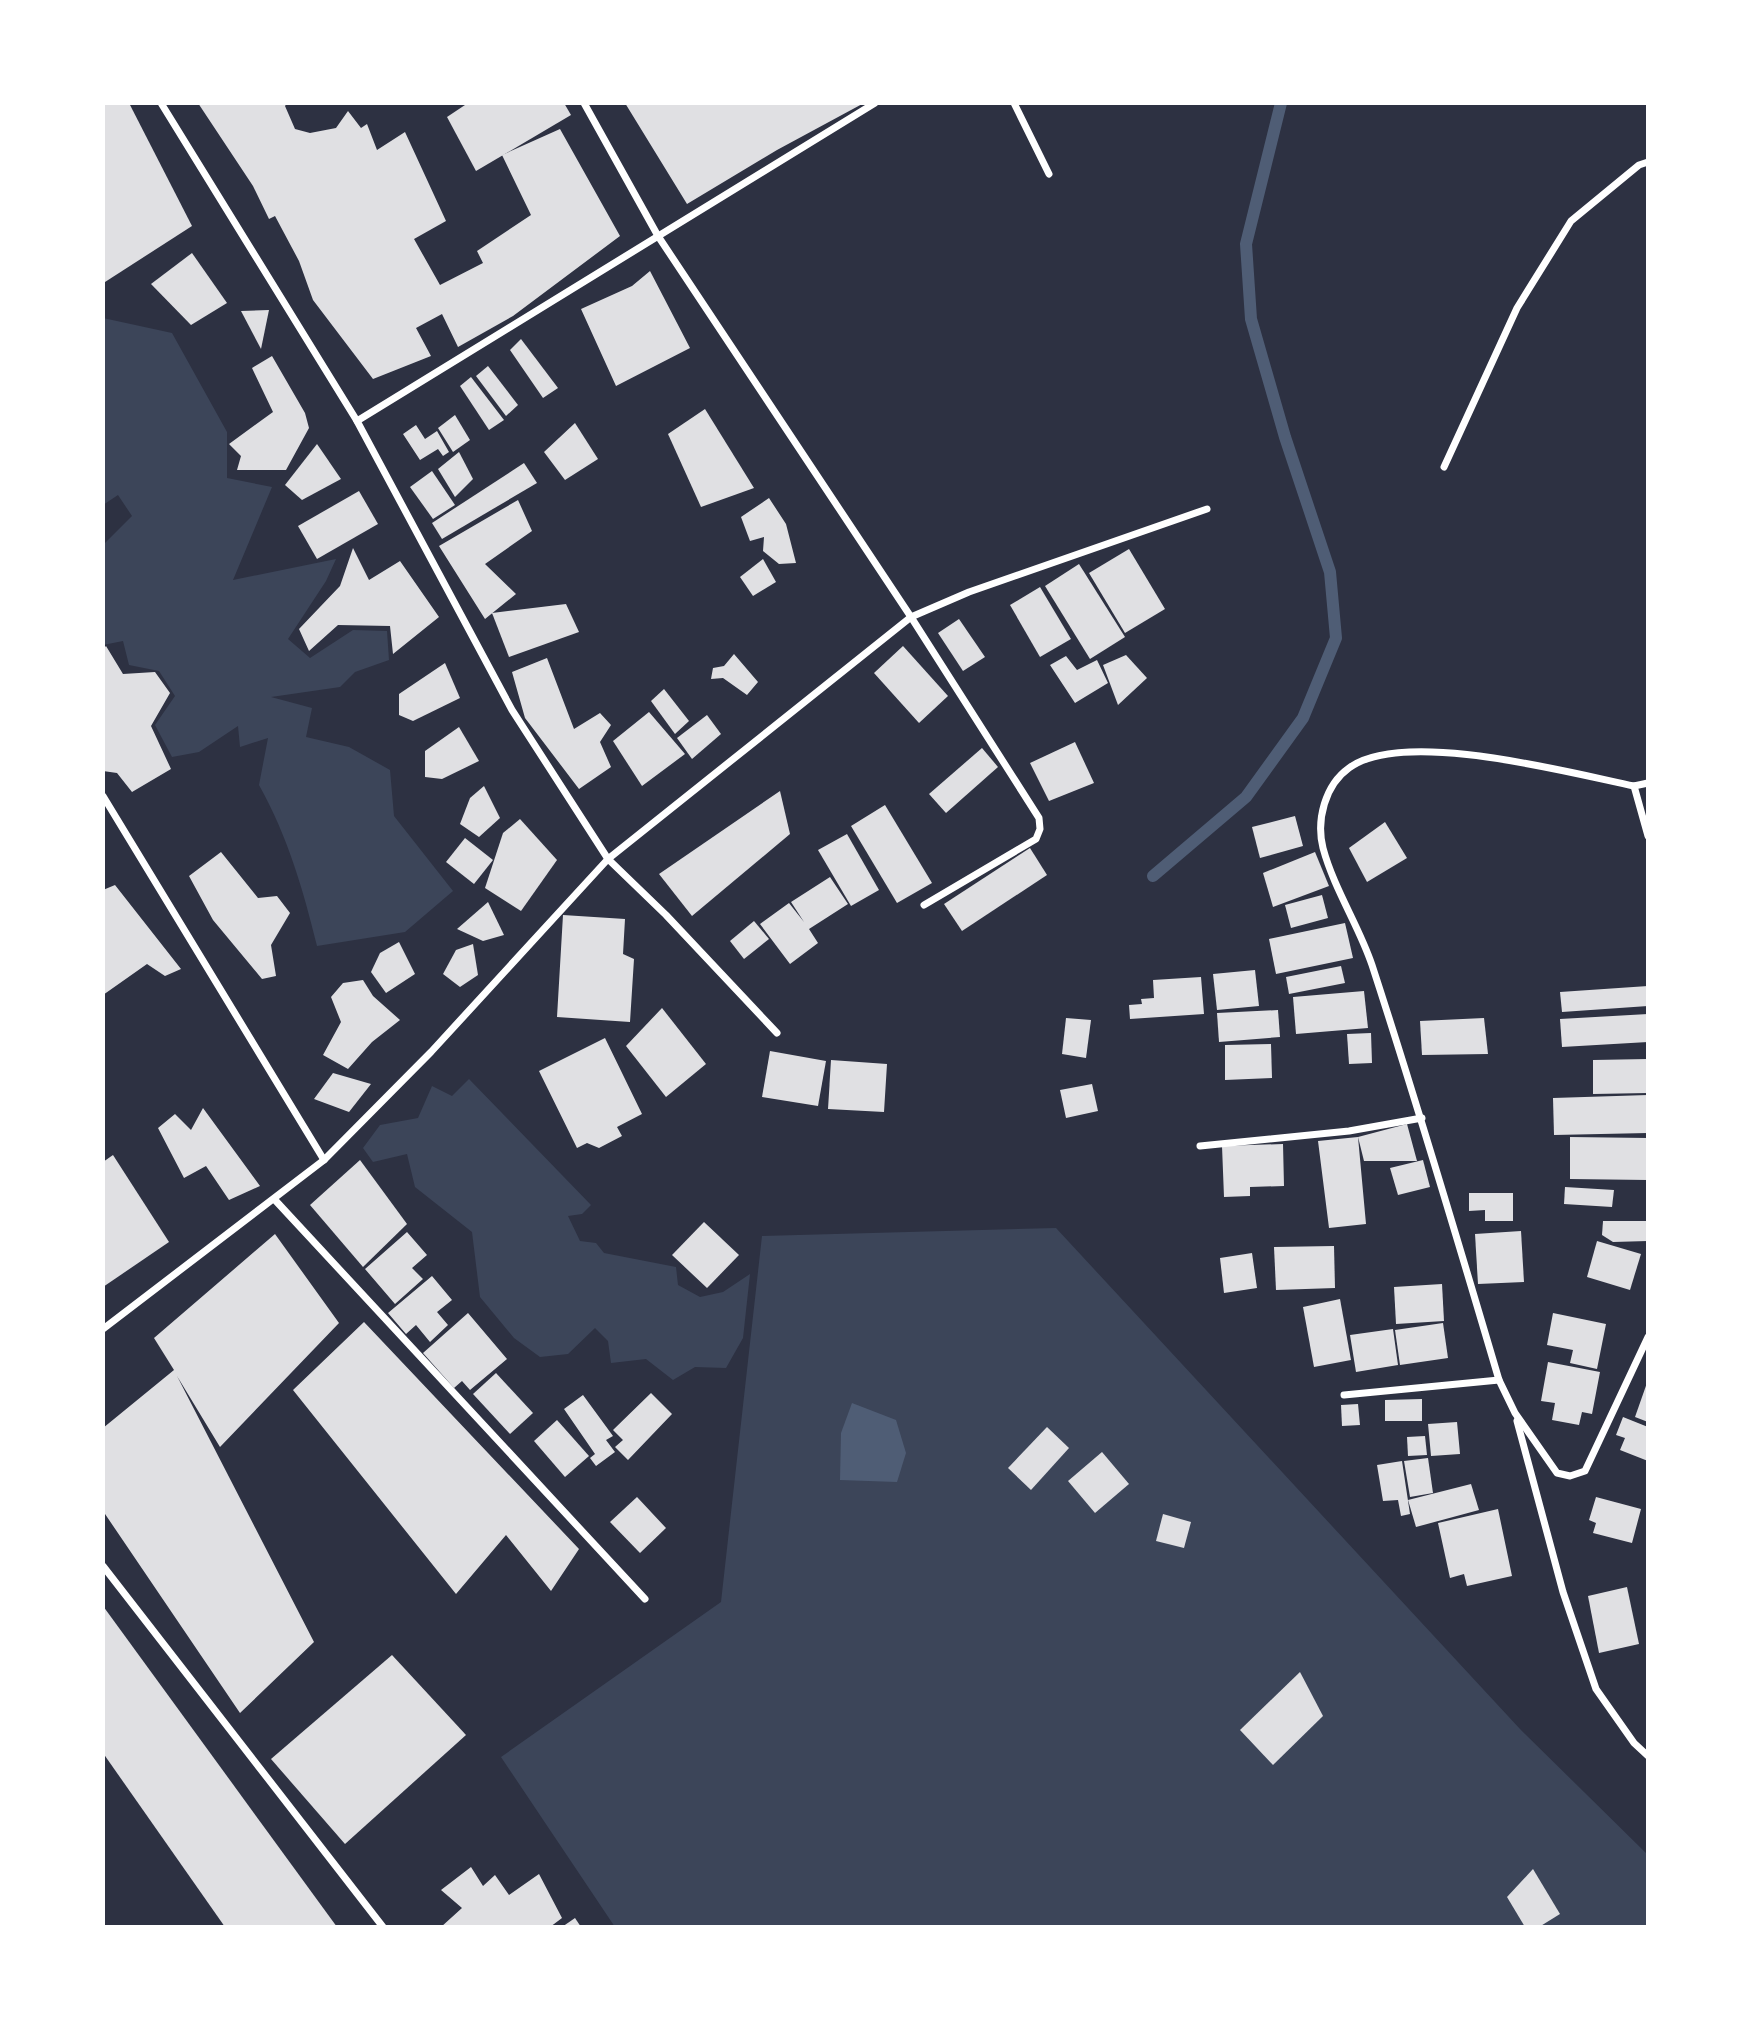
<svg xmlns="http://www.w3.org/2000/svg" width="1751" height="2030" font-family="'IBM Plex Sans',sans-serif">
  <rect width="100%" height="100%" fill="#2d3142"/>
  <g fill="#3c4559">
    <path d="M103 318 172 333 227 432V478L272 487 233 580 336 559 326 581 288 639 310 658 353 630 387 631 389 660 355 672 340 687 271 697 312 708 306 737 349 747 390 770 394 816 453 891 405 932 317 946C303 889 288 837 259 785L268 738 240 747 238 726 199 752 172 757 155 725 175 696 159 671 129 665 123 641 103 645V545L132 516 118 495 103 505Z"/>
    <polygon points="469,1079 591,1205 582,1214 568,1216 580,1241 596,1243 604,1253 676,1267 678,1285 700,1297 723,1292 750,1274 743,1338 726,1368 695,1367 673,1380 646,1359 611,1363 608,1341 595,1328 568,1354 540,1357 514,1338 480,1297 472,1232 415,1187 407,1154 373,1162 363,1148 380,1125 418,1118 432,1086 452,1096"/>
    <polygon points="1056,1228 1520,1729 1648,1855 1648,1927 615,1927 501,1757 721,1602 762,1236"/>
  </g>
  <polygon fill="#4f5d75" points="852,1403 896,1420 906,1453 897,1482 840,1480 841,1433"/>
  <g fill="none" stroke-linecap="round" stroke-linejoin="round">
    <polyline stroke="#4f5d75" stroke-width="12" points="1153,876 1246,797 1303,718 1336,638 1330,572 1285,437 1251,319 1246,244 1281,103"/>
  </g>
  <g fill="#e0e0e3">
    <polygon points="103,103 129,103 192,226 105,282"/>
    <polygon points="198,103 287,103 285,106 295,129 310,133 336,128 348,111 361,128 367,124 377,150 405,132 446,221 414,239 440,285 483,263 477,251 531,215 502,155 560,129 620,236 513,316 458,347 442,314 416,328 431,356 373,379 313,300 299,261 275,216 269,219 253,186"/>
    <polygon points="468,103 564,103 571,115 476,171 447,117"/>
    <polygon points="625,103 752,105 864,103 777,150 687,204"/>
    <polygon points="192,253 227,303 191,325 151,284"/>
    <polygon points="650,271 690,348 616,386 581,309 632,286"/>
    <polygon points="269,310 261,349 241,311"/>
    <polygon points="521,339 558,388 543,398 510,350"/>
    <polygon points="272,356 305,413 309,428 286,470 237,470 241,456 229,444 273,412 252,368"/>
    <polygon points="488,366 518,405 506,416 476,376"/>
    <polygon points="471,377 504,420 489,430 460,386"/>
    <polygon points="705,409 754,488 701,507 668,434"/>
    <polygon points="455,415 470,440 453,452 438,428"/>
    <polygon points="575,423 598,459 565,480 544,452"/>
    <polygon points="416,425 425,439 437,431 449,452 443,456 438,449 420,460 403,434"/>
    <polygon points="317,444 341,479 302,500 285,485"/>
    <polygon points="459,452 473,479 455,497 438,469"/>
    <polygon points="524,463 537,483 442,539 432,523"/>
    <polygon points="432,471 455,505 433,519 410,487"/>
    <polygon points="359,491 378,524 317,559 298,526"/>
    <polygon points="769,498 786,524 796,563 779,564 763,551 764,537 750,541 741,517"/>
    <polygon points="518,500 532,531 485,564 516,594 485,619 439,546"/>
    <polygon points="353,548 369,580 400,561 439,617 393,654 390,626 338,625 309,651 299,629 340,586"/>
    <polygon points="1129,549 1165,609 1125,633 1089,573"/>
    <polygon points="763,559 776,582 753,596 740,577"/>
    <polygon points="1079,564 1125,637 1090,659 1045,586"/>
    <polygon points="1040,587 1071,639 1040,657 1010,605"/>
    <polygon points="566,604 579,632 509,657 492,613"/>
    <polygon points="959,619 985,657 963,671 938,633"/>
    <polygon points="106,646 123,674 155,672 170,693 151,726 171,769 132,792 117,773 103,771 103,649"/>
    <polygon points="903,646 948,696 919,723 874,673"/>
    <polygon points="734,654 758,682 747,695 723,678 711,679 713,668 724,666"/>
    <polygon points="1126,655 1147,678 1118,705 1103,665"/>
    <polygon points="1066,656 1077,670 1097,660 1108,683 1075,703 1050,665"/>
    <polygon points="547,658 574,729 600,713 611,725 600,742 611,767 579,789 525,718 512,672"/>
    <polygon points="445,663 460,698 413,721 399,715 399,694"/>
    <polygon points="664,689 689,721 675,734 651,701"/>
    <polygon points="649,712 685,754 642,786 613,741"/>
    <polygon points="707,715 721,734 692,759 677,738"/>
    <polygon points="459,727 479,761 442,779 425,777 425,751"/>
    <polygon points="1075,742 1094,783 1049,801 1030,763"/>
    <polygon points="982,748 998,767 946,813 929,794"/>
    <polygon points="484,786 500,818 479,837 460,824 470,798"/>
    <polygon points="780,791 790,834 692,916 659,874"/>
    <polygon points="885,805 932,883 897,903 851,826"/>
    <polygon points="1295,816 1303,846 1260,858 1252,827"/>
    <polygon points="520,819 557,860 521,911 485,888 503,833"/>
    <polygon points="1385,822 1407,858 1367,882 1349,848"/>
    <polygon points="847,834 879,890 851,906 818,850"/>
    <polygon points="465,838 493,860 474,884 446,862"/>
    <polygon points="1030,848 1047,875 962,931 944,904"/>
    <polygon points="221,852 258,898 277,896 290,913 271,945 276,976 262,979 213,920 189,876"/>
    <polygon points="1315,852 1329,886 1273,907 1263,873"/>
    <polygon points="830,877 848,904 809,929 818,943 790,964 760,924 789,903 804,922 791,902"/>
    <polygon points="115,885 181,969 165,976 147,964 103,995 103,890"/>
    <polygon points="1322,895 1328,918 1291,928 1285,905"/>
    <polygon points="488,902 504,935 483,941 457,929"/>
    <polygon points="563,915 625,919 623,954 634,959 630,1022 557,1017"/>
    <polygon points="754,921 769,939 744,959 730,941"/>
    <polygon points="1345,923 1353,958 1276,974 1269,939"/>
    <polygon points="399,942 415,974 386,993 371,972 380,953"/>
    <polygon points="473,944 478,975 460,987 443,974 456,950"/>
    <polygon points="1341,966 1345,983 1289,994 1286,977"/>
    <polygon points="1255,970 1259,1006 1217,1010 1213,974"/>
    <polygon points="1201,977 1204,1014 1130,1019 1129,1005 1142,1004 1141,999 1154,998 1153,980"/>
    <polygon points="363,980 373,996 400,1020 372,1042 348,1069 323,1055 341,1022 331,997 343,983"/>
    <polygon points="1648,986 1648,1006 1562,1012 1560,992"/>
    <polygon points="1364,991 1368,1028 1296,1034 1293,997"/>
    <polygon points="662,1008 706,1064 666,1097 626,1046"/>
    <polygon points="1278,1010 1280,1037 1219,1042 1217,1013"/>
    <polygon points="1648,1014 1648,1042 1562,1047 1560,1019"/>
    <polygon points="1066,1018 1091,1020 1086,1058 1062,1054"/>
    <polygon points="1484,1018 1488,1054 1422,1055 1420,1021"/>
    <polygon points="1371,1033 1372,1063 1349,1064 1347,1034"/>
    <polygon points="605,1038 642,1114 617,1127 622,1136 599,1148 587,1143 577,1148 539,1071"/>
    <polygon points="1271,1044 1272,1078 1225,1080 1225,1045"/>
    <polygon points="770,1051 826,1061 818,1106 762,1097"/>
    <polygon points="1648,1059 1648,1093 1593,1094 1593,1060"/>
    <polygon points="831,1060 887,1064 884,1112 828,1109"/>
    <polygon points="333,1073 371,1084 349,1112 314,1099"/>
    <polygon points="1092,1084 1098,1111 1066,1118 1060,1090"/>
    <polygon points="1648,1095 1648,1133 1554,1135 1553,1098"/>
    <polygon points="203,1108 260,1186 229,1200 206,1166 184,1178 158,1128 175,1114 191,1130"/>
    <polygon points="1407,1124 1417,1161 1364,1161 1358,1137 1366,1224 1329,1228 1318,1141 1358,1137"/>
    <polygon points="1570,1137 1648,1138 1648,1180 1570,1179"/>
    <polygon points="1283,1144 1284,1186 1250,1187 1250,1196 1224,1197 1222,1146"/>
    <polygon points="113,1155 169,1242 103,1287 103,1162"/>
    <polygon points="360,1160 407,1224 363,1267 310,1205"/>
    <polygon points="1423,1160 1430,1187 1398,1195 1390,1168"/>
    <polygon points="1565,1187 1614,1190 1612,1207 1564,1204"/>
    <polygon points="1469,1193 1513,1193 1513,1221 1485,1221 1485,1210 1469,1211"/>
    <polygon points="1603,1221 1648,1221 1648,1241 1613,1242 1602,1235"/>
    <polygon points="704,1222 739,1255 707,1288 672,1255"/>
    <polygon points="1521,1231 1524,1282 1478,1284 1475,1234"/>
    <polygon points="407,1232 427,1255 412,1268 423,1279 395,1304 365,1269"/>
    <polygon points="275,1234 339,1323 220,1447 177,1376 314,1642 240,1713 103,1511 103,1428 174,1370 154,1338"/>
    <polygon points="1597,1241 1641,1254 1630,1290 1587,1277"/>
    <polygon points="1334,1246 1335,1288 1276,1290 1274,1247"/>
    <polygon points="1252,1253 1257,1288 1224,1293 1220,1258"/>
    <polygon points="432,1276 452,1300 437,1312 448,1325 430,1342 416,1325 406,1334 388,1313"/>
    <polygon points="1442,1284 1444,1321 1396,1324 1394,1287"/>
    <polygon points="1340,1299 1351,1360 1314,1367 1303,1307"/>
    <polygon points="468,1313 507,1359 470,1390 462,1381 454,1388 423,1353"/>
    <polygon points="1553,1313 1606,1324 1597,1369 1570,1363 1573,1350 1547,1345"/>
    <polygon points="364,1322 579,1549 551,1591 506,1535 456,1594 293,1390"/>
    <polygon points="1443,1323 1448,1358 1400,1365 1395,1330"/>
    <polygon points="1393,1329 1398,1365 1356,1372 1350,1335"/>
    <polygon points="1548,1362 1600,1372 1592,1414 1582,1412 1579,1425 1552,1420 1555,1403 1541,1401"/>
    <polygon points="496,1373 533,1413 510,1434 473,1394"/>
    <polygon points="1648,1380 1648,1422 1635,1417"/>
    <polygon points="651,1393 672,1414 628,1460 615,1447 623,1440 613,1430"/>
    <polygon points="583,1395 613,1436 606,1440 615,1452 596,1466 590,1458 595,1454 564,1409"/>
    <polygon points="1422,1399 1422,1421 1385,1421 1385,1400"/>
    <polygon points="1358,1404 1360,1425 1342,1426 1341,1405"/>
    <polygon points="1623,1417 1648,1427 1648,1461 1620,1450 1625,1438 1616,1435"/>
    <polygon points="557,1420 589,1456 565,1477 534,1441"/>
    <polygon points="1457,1422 1460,1454 1431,1456 1428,1424"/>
    <polygon points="1047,1427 1069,1448 1031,1490 1008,1468"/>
    <polygon points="1425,1436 1427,1455 1408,1456 1407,1437"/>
    <polygon points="1102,1452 1129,1484 1095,1513 1068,1481"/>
    <polygon points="1428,1458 1433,1493 1410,1497 1404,1461"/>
    <polygon points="1402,1461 1410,1514 1401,1516 1398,1500 1383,1501 1377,1465"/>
    <polygon points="1471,1484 1479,1510 1416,1527 1408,1500"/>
    <polygon points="637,1497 666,1528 640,1553 610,1522"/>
    <polygon points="1596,1497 1641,1509 1632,1543 1593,1533 1596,1523 1589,1520"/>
    <polygon points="1498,1509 1512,1576 1467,1586 1464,1574 1450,1578 1438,1523"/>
    <polygon points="1163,1514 1191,1522 1184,1548 1156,1541"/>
    <polygon points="1627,1587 1639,1644 1599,1653 1588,1596"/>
    <polygon points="103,1606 337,1927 225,1927 103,1753"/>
    <polygon points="392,1655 466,1735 345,1844 271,1759"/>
    <polygon points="1300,1672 1323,1716 1273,1765 1240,1730"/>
    <polygon points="471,1867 483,1886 495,1875 509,1895 539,1874 562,1918 550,1927 441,1927 462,1908 441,1890"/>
    <polygon points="1533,1869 1560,1914 1539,1927 1525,1927 1507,1897"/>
    <polygon points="575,1918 581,1927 562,1927"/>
  </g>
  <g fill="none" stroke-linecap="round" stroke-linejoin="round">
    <g stroke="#fff" stroke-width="7">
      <polyline points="161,103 357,421 512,710 608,859 666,915 777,1033"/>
      <polyline points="584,103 658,236 911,617 1039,818 1040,829 1036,839 924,905"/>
      <polyline points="1014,103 1049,174"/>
      <polyline points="357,421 875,103"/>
      <polyline points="1444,467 1517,308 1571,221 1639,165 1648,162"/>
      <path d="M1648 783 1634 786C1571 773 1403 728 1349 768 1325 785 1316 820 1323 848 1334 889 1359 926 1372 965 1417 1103 1458 1241 1499 1380L1515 1413 1557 1473 1570 1476 1585 1471 1648 1337"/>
      <polyline points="1634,786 1648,836"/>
      <polyline points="103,796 324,1160"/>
      <polyline points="1200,1146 1349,1131 1422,1118"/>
      <polyline points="275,1200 645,1599"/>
      <polyline points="103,1329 324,1160 431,1052 608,859 911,617 969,592 1207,509"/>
      <polyline points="1344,1395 1499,1380"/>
      <polyline points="1517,1421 1563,1592 1596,1689 1634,1743 1648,1756"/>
      <polyline points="103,1566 383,1927"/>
    </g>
  </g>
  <rect width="1751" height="2030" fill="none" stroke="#ffffff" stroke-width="210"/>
</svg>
